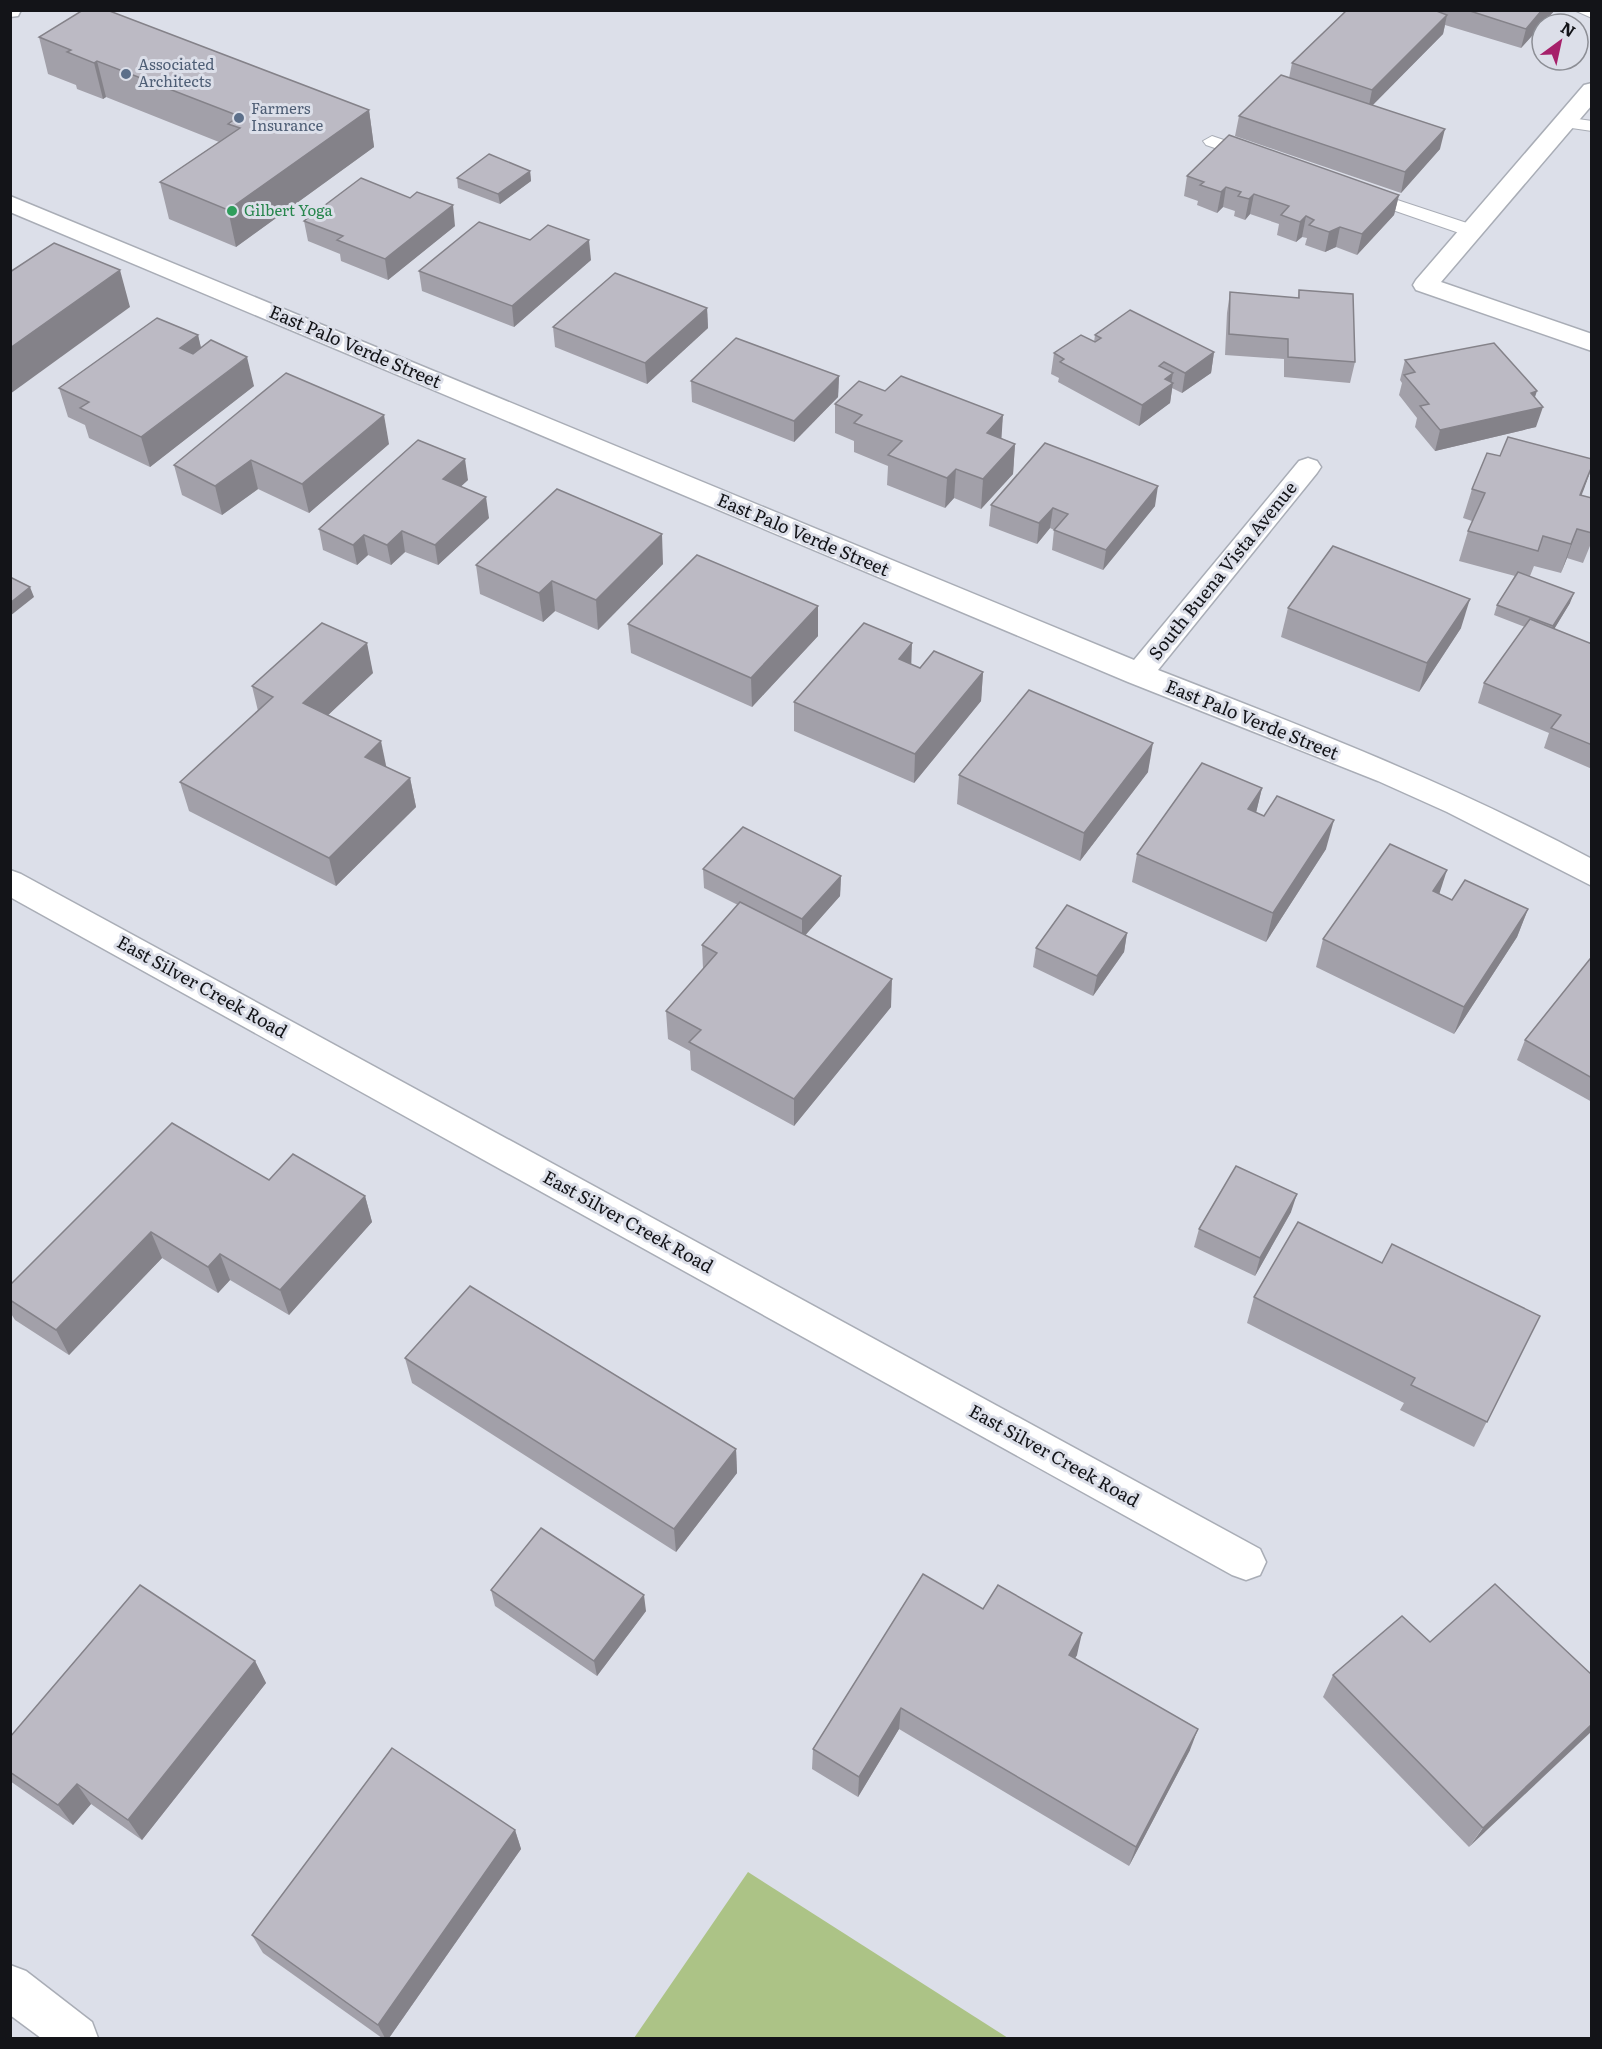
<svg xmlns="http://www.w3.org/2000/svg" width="1602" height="2049" font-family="Literata,serif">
  <rect width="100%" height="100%" fill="#dcdfe9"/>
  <polygon fill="#acc386" points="748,1872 1008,2038 634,2038"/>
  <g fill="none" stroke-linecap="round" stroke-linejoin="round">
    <g stroke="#a9adb6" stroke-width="2">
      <g id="service">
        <polygon points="1574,10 1592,10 1592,18"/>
        <polygon points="1564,117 1592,121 1592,131 1558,126 1555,122 1558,118"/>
        <polygon points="1212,136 1259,152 1262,156 1253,161 1206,145 1203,141"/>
        <polygon points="1364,189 1479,227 1481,231 1479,235 1465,235 1358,198 1355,194 1358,190"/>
      </g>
    </g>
    <g stroke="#a9adb6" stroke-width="3">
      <g id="minor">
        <polygon points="1592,83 1592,105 1441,282 1592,334 1592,351 1416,290 1413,285 1416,280 1584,85"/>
        <path d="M10 196 1134 660 1299 461 1308 458 1317 461 1321 467 1317 473 1158 670C1305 727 1452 784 1592 859V886L1447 812 1378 781 1128 682 10 212Z"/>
        <polygon points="10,870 21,874 1260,1549 1266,1562 1260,1575 1246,1580 1232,1575 10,897"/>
        <polygon points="10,1965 26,1971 92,2022 98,2038 41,2038 10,2015"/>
      </g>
    </g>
    <g stroke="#a9adb6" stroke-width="3">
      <polygon id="primary" points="10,10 21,10 18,16 10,17"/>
    </g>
    <use href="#service" fill="#fff" fill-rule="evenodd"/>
    <use href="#minor" fill="#fff" fill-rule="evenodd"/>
    <use href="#primary" fill="#fff" fill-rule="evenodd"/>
  </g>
  <g fill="#a2a0a9">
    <polygon points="1347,10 1555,10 1521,48 1445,25 1443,34 1372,105 1440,149 1401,193 1235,136 1239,116 1289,78 1292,63"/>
    <polygon points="39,37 369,110 374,147 236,247 169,219 160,182 219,142 106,97 103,99 77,89 76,85 48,74"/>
    <polygon points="530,171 531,181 500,204 458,188 457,178"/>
    <polygon points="1187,176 1399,195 1394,215 1357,255 1336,247 1325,252 1305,245 1307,238 1302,237 1296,242 1277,235 1279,224 1250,214 1245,220 1234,216 1235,211 1223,207 1217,213 1197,205 1198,201 1184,196"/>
    <polygon points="304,221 455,226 388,280 341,261 340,254 308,241"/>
    <polygon points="530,240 591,260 514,327 422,291 419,271"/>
    <polygon points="1299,290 1355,362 1350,383 1284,377 1284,359 1225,355 1227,313 1230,292 1298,298"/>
    <polygon points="707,308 708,328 647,384 555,347 553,327"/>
    <polygon points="198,335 201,348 254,386 150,467 89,438 85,425 68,417 59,388"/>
    <polygon points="1095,335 1214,352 1211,373 1182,393 1172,388 1170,403 1139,426 1058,382 1059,378 1051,374 1054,353 1094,342"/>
    <polygon points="1405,360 1535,398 1536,427 1435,451 1415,427 1417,418 1399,395 1402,383 1400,380"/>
    <polygon points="839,376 838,397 794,442 692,402 691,381"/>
    <polygon points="835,404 1001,438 1015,444 1013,474 981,509 954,498 945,508 887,485 888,466 854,452 854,441 835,433"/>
    <polygon points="389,444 309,513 258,489 222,515 182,495 174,465"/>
    <polygon points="468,480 460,487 489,518 438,565 405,552 391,565 368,555 357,565 323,550 319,529"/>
    <polygon points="1472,489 1582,496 1592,498 1592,541 1583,563 1567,558 1561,573 1534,566 1530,576 1570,603 1554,629 1592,644 1592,769 1544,748 1549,733 1478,703 1484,683 1525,627 1494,615 1497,605 1515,576 1459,561 1468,531 1472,521 1463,518"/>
    <polygon points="991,505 1155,506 1103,570 1052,550 1054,530 1050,528 1037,544 989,526"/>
    <polygon points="663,564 598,630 555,611 543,622 480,594 476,565"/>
    <polygon points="1288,608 1461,628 1419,692 1281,637"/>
    <polygon points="628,624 818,636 752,707 631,653"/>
    <polygon points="911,664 920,668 983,672 981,701 914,783 794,731 794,702"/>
    <polygon points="373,673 328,715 386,767 410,778 416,807 336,886 189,811 180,782 258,711 252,686"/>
    <polygon points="1148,772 1080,861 957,804 959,775"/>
    <polygon points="1262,788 1256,812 1326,849 1266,942 1132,882 1137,854"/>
    <polygon points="703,869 841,876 840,896 805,935 891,1007 794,1126 691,1070 690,1051 668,1039 666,1011 703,969 702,945 738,905 704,888"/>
    <polygon points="1439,894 1452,900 1528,909 1517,937 1454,1034 1316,967 1323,939"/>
    <polygon points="1127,933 1124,952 1093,996 1033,967 1036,948"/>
    <polygon points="1592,960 1592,1102 1517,1060 1525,1040"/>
    <polygon points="269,1180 365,1196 372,1222 289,1315 230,1280 218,1293 162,1258 69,1355 15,1320 10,1312 10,1285"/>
    <polygon points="1291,1212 1255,1276 1194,1247 1199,1229"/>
    <polygon points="1382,1263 1540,1316 1474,1447 1400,1410 1404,1403 1247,1323 1254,1297"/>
    <polygon points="405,1358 736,1449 737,1473 676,1552 412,1383"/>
    <polygon points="491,1590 646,1611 597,1676 495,1606"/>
    <polygon points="983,1609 1077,1655 1075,1658 1190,1750 1129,1866 899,1729 858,1797 812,1769 813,1749"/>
    <polygon points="1430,1642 1592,1675 1469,1847 1323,1697 1333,1675"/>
    <polygon points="255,1661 266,1683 142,1840 91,1804 73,1825 10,1781 10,1737"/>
    <polygon points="515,1830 521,1849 389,2038 382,2038 263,1953 252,1935"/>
  </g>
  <g fill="#848289">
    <polygon points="1542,10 1555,10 1521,48 1526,29"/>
    <polygon points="1447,15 1443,34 1368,110 1372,90"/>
    <polygon points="97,61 106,97 103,99 94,63"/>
    <polygon points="369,110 374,147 236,247 228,210"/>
    <polygon points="1445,129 1440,149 1401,193 1405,172"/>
    <polygon points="530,171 531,181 500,204 498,194"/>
    <polygon points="1226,187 1223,207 1217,213 1221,192"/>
    <polygon points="1254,194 1250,214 1245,220 1249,199"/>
    <polygon points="1399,195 1394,215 1357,255 1362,234"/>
    <polygon points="453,205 455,226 388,280 385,259"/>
    <polygon points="1306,216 1302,237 1296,242 1300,222"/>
    <polygon points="1340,227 1336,247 1325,252 1329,232"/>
    <polygon points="589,240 591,260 514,327 512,306"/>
    <polygon points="120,270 130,307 10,394 10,348"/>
    <polygon points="707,308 708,328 647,384 645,363"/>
    <polygon points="198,335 205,365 180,348"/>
    <polygon points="1214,352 1211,373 1182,393 1185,373"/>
    <polygon points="247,357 254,386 150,467 141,437"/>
    <polygon points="1173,373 1171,384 1173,383 1170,403 1139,426 1142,405 1165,379"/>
    <polygon points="839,376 838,397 794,442 794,421"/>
    <polygon points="1537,391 1531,409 1543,407 1536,427 1435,451 1440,430 1531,393"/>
    <polygon points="384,415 389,444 309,513 302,484"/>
    <polygon points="1003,415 1001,445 987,433"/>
    <polygon points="1015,444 1013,474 981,509 983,479"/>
    <polygon points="465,459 468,480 446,500 443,479"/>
    <polygon points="251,460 258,489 222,515 215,486"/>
    <polygon points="1592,467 1584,489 1570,525 1580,495"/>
    <polygon points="956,469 954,498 945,508 947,478"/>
    <polygon points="1158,486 1155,506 1103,570 1106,550"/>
    <polygon points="486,497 489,518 438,565 435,545"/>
    <polygon points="1053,508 1050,528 1037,544 1039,523"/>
    <polygon points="1577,529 1567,558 1561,573 1571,544"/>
    <polygon points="402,531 405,552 391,565 387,545"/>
    <polygon points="662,534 663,564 598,630 596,600"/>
    <polygon points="364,535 368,555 357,565 353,545"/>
    <polygon points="552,581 555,611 543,622 539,593"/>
    <polygon points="30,587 34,597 10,616 10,603"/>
    <polygon points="1574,593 1570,603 1550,636 1553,626"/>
    <polygon points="1470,599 1461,628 1419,692 1427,663"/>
    <polygon points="818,606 818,636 752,707 751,678"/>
    <polygon points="367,643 373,673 310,732 303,703"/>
    <polygon points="912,643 911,672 899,659"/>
    <polygon points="983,672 981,701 914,783 915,754"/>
    <polygon points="381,741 387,770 365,757"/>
    <polygon points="1153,743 1148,772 1080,861 1084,833"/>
    <polygon points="410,778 416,807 336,886 329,858"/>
    <polygon points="1262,788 1255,817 1248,809"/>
    <polygon points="1334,820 1326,849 1266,942 1273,913"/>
    <polygon points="1447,870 1438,898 1433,891"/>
    <polygon points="841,876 840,896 802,939 802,919"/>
    <polygon points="1528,909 1517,937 1454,1034 1464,1007"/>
    <polygon points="1127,933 1124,952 1093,996 1097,976"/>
    <polygon points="892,979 891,1007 794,1126 794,1099"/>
    <polygon points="1297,1194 1291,1212 1255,1276 1260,1258"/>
    <polygon points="365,1196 372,1222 289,1315 280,1290"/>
    <polygon points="151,1232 162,1258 69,1355 56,1330"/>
    <polygon points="220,1254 230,1280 218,1293 208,1267"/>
    <polygon points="736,1449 737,1473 676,1552 674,1529"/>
    <polygon points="644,1595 646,1611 597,1676 594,1661"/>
    <polygon points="1082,1633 1077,1655 1064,1677 1069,1655"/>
    <polygon points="255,1661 266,1683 142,1840 128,1820"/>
    <polygon points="901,1708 899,1729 858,1797 859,1777"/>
    <polygon points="1592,1724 1592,1731 1469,1847 1483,1828"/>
    <polygon points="1198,1729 1190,1750 1129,1866 1136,1847"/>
    <polygon points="77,1784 91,1804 73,1825 58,1805"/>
    <polygon points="515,1830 521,1849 389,2038 385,2038 378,2025"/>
  </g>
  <g fill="#bcbac4" stroke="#848289" stroke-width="1.5">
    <polygon points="83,10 107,10 369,110 228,210 160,182 240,128 228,124 239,116 97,61 94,63 67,52 71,50 39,37"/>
    <polygon points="1347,10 1434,10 1447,15 1372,90 1292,63"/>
    <polygon points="1467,10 1542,10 1526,29"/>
    <polygon points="1281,75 1445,129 1405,172 1239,116"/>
    <polygon points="1229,135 1399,195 1362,234 1340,227 1329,232 1309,225 1314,220 1306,216 1300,222 1281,215 1289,206 1254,194 1249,199 1238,196 1241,192 1226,187 1221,192 1200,185 1204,182 1187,176"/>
    <polygon points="489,154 530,171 498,194 457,178"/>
    <polygon points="361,178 410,198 417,192 453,205 385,259 337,240 343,236 304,221"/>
    <polygon points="479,222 530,240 548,225 589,240 512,306 419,271"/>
    <polygon points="54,243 120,270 10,348 10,272"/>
    <polygon points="615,273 707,308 645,363 553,327"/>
    <polygon points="1299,290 1353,294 1355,362 1288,357 1288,339 1229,334 1230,292 1299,298"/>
    <polygon points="1130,310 1214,352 1185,373 1164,362 1159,366 1173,373 1165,379 1173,383 1142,405 1060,362 1064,359 1054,353 1081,335 1095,342 1101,338 1095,335"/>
    <polygon points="157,318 198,335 180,348 193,354 211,340 247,357 141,437 80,408 89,402 59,388"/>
    <polygon points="736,338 839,376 794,421 691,381"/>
    <polygon points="1494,343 1537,391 1531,393 1543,407 1440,430 1420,406 1429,404 1404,375 1415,372 1405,360"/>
    <polygon points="286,373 384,415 302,484 251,460 215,486 174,465"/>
    <polygon points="901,376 1003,415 987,433 1015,444 983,479 956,469 947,478 888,455 902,441 854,423 862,415 835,404 859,381 885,391"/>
    <polygon points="1508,437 1592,459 1592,466 1580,495 1592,498 1592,533 1577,529 1571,544 1543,536 1538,551 1468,531 1485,493 1472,489 1487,453 1500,456"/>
    <polygon points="418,440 465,459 443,479 486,497 435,545 402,531 387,545 364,535 353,545 319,529"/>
    <polygon points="1045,443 1158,486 1106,550 1054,530 1068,514 1053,508 1039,523 991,505"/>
    <polygon points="557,489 662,534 596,600 552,581 539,593 476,565"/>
    <polygon points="1333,546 1470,599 1427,663 1288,608"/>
    <polygon points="697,555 818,606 751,678 628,624"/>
    <polygon points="1518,572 1574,593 1553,626 1497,605"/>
    <polygon points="10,577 30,587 10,603"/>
    <polygon points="1530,619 1592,644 1592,745 1551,728 1561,715 1484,683"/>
    <polygon points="322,623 367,643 303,703 381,741 365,757 410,778 329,858 180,782 273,697 252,686"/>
    <polygon points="864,623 912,643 899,659 920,668 934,651 983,672 915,754 794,702"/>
    <polygon points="1029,690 1153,743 1084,833 959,775"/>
    <polygon points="1202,763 1262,788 1248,809 1264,816 1277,796 1334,820 1273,913 1137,854"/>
    <polygon points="743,827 841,876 802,919 703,869"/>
    <polygon points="1390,844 1447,870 1433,891 1452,900 1465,880 1528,909 1464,1007 1323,939"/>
    <polygon points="740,902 892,979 794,1099 689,1042 701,1030 666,1011 717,953 702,945"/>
    <polygon points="1067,905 1127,933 1097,976 1036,948"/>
    <polygon points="1590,959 1592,960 1592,1078 1525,1040"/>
    <polygon points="172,1123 269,1180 293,1154 365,1196 280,1290 220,1254 208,1267 151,1232 56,1330 10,1300 10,1285"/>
    <polygon points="1236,1166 1297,1194 1260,1258 1199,1229"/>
    <polygon points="1298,1222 1382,1263 1392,1244 1540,1316 1487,1422 1411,1385 1415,1378 1254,1297"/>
    <polygon points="470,1286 736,1449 674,1529 405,1358"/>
    <polygon points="541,1528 644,1595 594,1661 491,1590"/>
    <polygon points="923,1574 983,1609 998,1585 1082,1633 1069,1655 1198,1729 1136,1847 901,1708 859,1777 813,1749"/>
    <polygon points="1495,1584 1592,1675 1592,1724 1483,1828 1333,1675 1402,1616 1430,1642"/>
    <polygon points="140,1585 255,1661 128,1820 77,1784 58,1805 10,1772 10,1737"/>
    <polygon points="392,1748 515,1830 378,2025 252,1935"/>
  </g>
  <g fill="#5c6f8a" stroke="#dcdfe9" stroke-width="2">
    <circle cx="126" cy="74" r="6"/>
    <circle cx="239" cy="118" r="6"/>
  </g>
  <circle fill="#2e9e5b" stroke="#dcdfe9" stroke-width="2" cx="232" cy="211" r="6"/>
  <g text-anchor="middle" stroke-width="6" stroke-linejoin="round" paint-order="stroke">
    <g font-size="15" fill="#4e5e75" stroke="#dcdfe9" text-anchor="start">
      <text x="138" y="70">Associated<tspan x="138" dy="17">Architects</tspan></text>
      <text x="251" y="114">Farmers<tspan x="251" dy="17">Insurance</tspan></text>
    </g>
    <g font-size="15" fill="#27864d" stroke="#dcdfe9" text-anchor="start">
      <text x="244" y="216">Gilbert Yoga</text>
    </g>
    <g font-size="18" fill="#131418" stroke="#dcdfe9">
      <text transform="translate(355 347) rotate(23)" y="6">East Palo Verde Street</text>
      <text transform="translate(803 535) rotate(23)" y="6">East Palo Verde Street</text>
      <text transform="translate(1223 571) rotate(-51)" y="6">South Buena Vista Avenue</text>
      <text transform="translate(1252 720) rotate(22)" y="6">East Palo Verde Street</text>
      <text transform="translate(202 987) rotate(29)" y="6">East Silver Creek Road</text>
      <text transform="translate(628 1222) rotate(29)" y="6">East Silver Creek Road</text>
      <text transform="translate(1054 1456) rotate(29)" y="6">East Silver Creek Road</text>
    </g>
  </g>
  <rect width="1602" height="2049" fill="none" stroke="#131418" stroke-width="24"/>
  <g transform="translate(1560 42) rotate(33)"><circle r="28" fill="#dcdfe9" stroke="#8c8e95" stroke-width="1.5"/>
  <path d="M0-4.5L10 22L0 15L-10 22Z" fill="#a6206a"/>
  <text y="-9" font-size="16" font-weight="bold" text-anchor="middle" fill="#131418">N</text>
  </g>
</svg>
